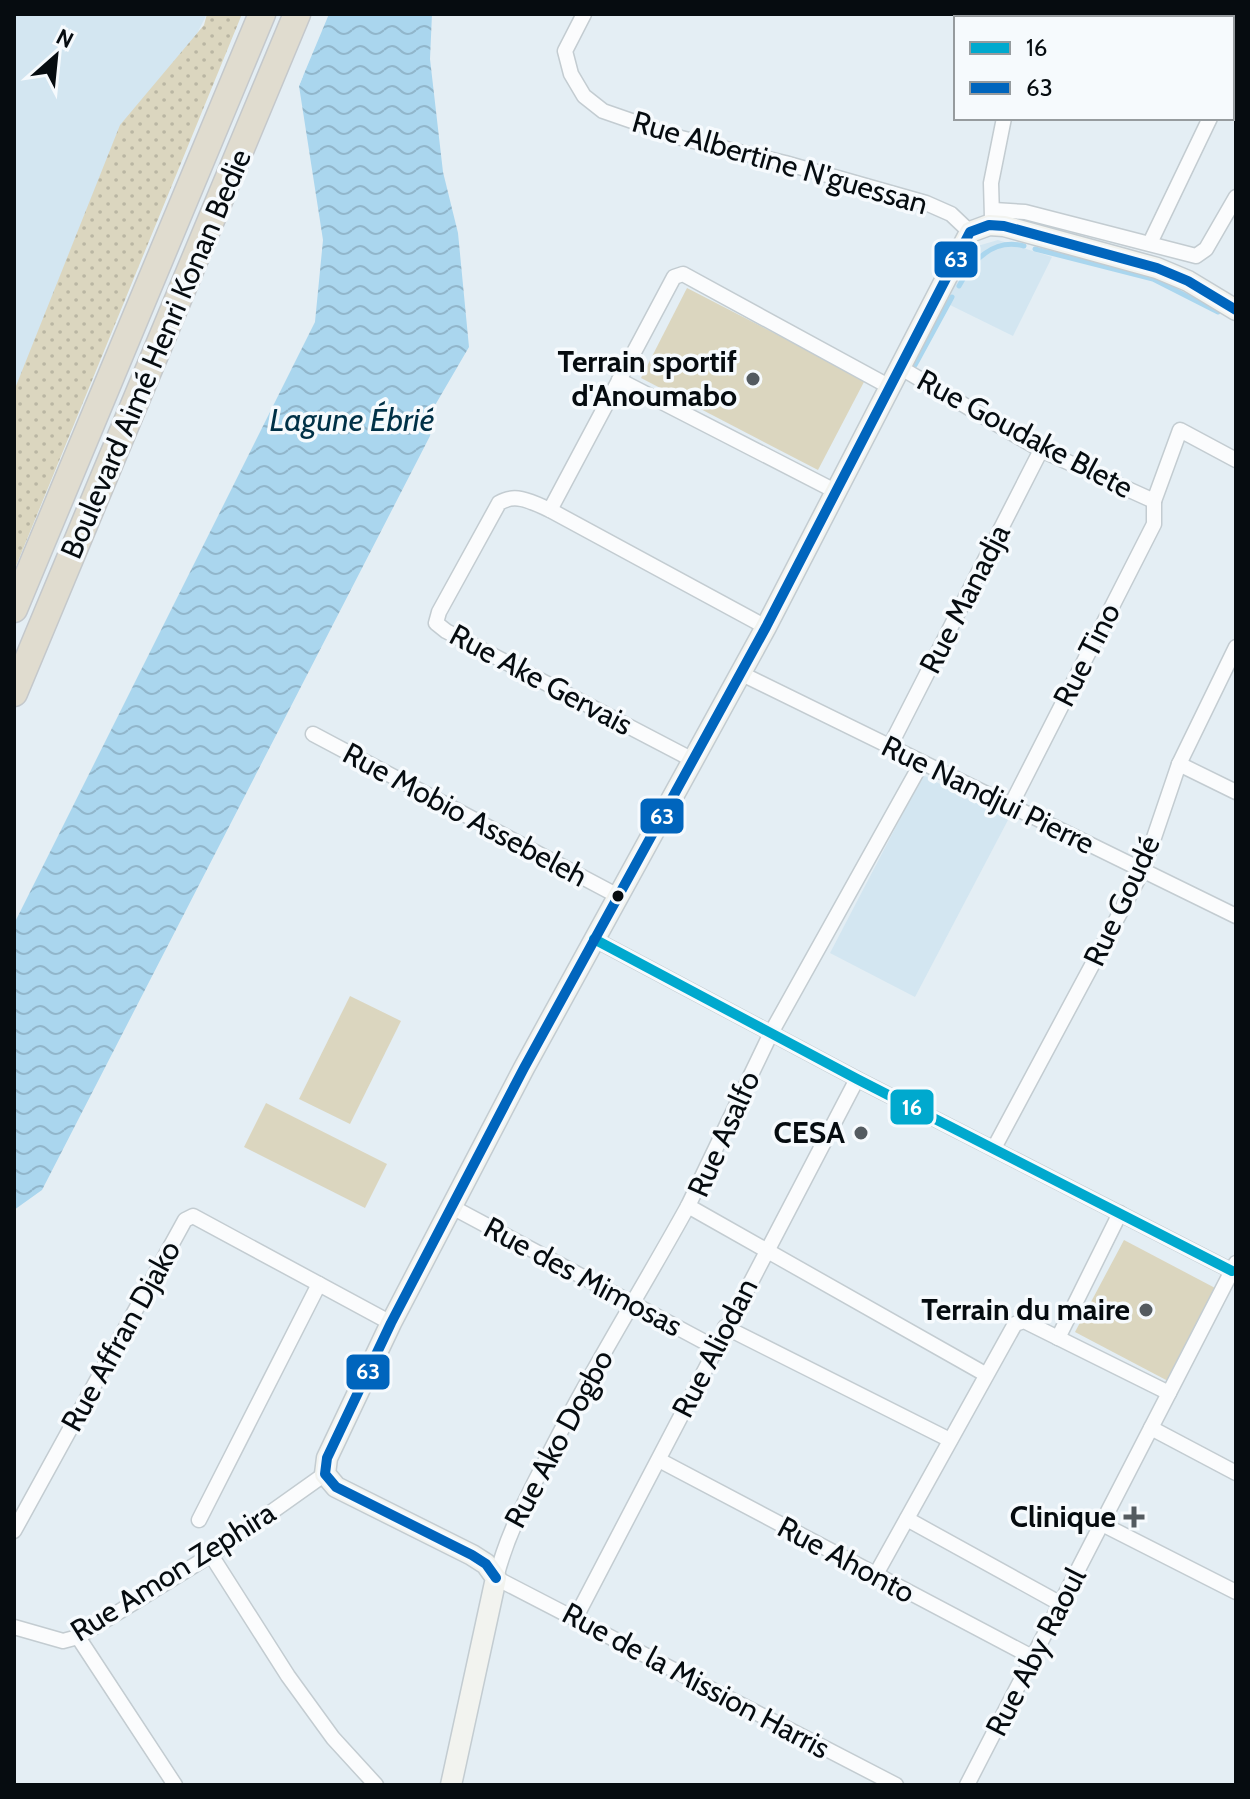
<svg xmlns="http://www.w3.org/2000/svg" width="1250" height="1799" font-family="Cabin,sans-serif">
  <defs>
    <pattern id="grass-dots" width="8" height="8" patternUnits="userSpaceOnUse" patternTransform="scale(2)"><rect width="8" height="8" fill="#dbd6bf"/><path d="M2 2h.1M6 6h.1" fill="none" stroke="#bab6a3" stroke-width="1.8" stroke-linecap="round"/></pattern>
    <pattern id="water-waves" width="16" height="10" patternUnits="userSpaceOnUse" patternTransform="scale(2)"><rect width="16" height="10" fill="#aad6ee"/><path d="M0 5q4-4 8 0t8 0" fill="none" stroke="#91b6cb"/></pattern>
  </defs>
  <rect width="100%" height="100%" fill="#e4eef4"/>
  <g fill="#d3e6f1">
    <polygon points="14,14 207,14 14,391"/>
    <polygon points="998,240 1052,257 1013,336 946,303 974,247"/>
    <polygon points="923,775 1008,820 915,997 830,953"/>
  </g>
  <polygon fill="url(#grass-dots)" points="207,14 242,14 14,571 14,391 120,125 204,25"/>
  <g fill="#dbd6bf">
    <polygon points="687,288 865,380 818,470 641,378"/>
    <polygon points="350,996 401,1021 350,1124 299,1099"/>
    <polygon points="266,1103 387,1164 365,1208 244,1147"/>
    <polygon points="1124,1240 1217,1289 1168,1381 1075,1332"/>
  </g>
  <polygon fill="url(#water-waves)" points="297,14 432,14 430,59 443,172 458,233 469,347 434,407 430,436 42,1190 14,1210 14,924 315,322 323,240 299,86 303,76"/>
  <polygon fill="#e4eef4" points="293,14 329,14 296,93 299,75"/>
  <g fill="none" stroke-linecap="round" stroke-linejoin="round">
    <g stroke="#aad6ee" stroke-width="5">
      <polyline points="1035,249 1153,279 1218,312"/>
      <path d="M959 286C972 261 993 238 1024 246"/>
      <polyline points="915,365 952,297"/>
    </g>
    <g stroke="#c3ccd1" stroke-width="17">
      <g id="street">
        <polyline points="584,14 565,51 571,74 584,96 603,111 681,138 785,163 926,203 951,214 970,232"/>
        <polyline points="1025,18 1026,14"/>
        <polyline points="1232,54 1236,43"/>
        <polyline points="994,210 1025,212 1196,256 1206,249 1236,197"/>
        <polyline points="992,217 991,183 1004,118"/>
        <polyline points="1150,243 1210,118"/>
        <polyline points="901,368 1041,450 1154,501 1180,430 1236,460"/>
        <polyline points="619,380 835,491"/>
        <polyline points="550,510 674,277 683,274 890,387"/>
        <polyline points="740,673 1236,916"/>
        <polyline points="313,734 618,896"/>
        <polyline points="889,748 1041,450"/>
        <path d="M693 760 446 631 436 623 439 612 499 503C516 492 534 503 550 510L766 627"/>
        <polyline points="921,764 771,1033 688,1206 985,1374"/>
        <polyline points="1179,764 1236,792"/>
        <polyline points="1010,807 1154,524 1154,501"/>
        <polyline points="594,939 857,1079 1232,1271"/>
        <polyline points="994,1148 1143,870 1179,764 1236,647"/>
        <path d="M688 1206C640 1293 587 1377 543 1466 524 1503 506 1538 496 1578L896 1785"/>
        <polyline points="452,1207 714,1347"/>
        <polyline points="725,1327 950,1440"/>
        <polyline points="1058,1338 1120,1213"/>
        <polyline points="1151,1428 1236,1473"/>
        <polyline points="659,1460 1034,1658"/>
        <polyline points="907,1519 1061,1604"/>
        <polyline points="199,1520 319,1284"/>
        <polyline points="1102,1524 1236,1592"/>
        <polyline points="14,1531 185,1220 193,1216 391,1323"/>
        <polyline points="211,1555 288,1676 333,1738 376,1785"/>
        <polyline points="875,1576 1015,1324 1024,1321 1169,1393"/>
        <polyline points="576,1617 857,1079"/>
        <polyline points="14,1627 63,1641 78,1637 211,1555 325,1474"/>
        <polyline points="78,1637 175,1785"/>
        <polyline points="967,1785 1236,1263"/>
      </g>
    </g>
    <g stroke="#c3ccd1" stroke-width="23">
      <polyline id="secondary" points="451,1785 496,1578 486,1564 472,1555 336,1487 325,1474 327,1458 391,1323 524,1068 766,627 970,232 989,225 1004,226 1157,268 1188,281 1236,310"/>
    </g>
    <g stroke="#c4c8cb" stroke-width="29">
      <g id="highway">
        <polyline points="14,609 262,14"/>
        <polyline points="14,693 297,14"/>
      </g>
    </g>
    <use href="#street" stroke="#fbfcfd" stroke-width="14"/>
    <use href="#secondary" stroke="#f2f3ef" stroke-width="20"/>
    <use href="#highway" stroke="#e0dccf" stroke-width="26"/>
    <g stroke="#f6fafd" stroke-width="16">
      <polyline id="bus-1" points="594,939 857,1079 1232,1271"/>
    </g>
    <g stroke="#f6fafd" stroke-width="16">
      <polyline id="bus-2" points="496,1578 486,1564 472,1555 336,1487 325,1474 327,1458 391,1323 524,1068 766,627 970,232 989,225 1004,226 1157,268 1188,281 1236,310"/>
    </g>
    <use href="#bus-1" stroke="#00a9ce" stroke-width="10"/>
    <use href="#bus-2" stroke="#0065bd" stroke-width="10"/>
  </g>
  <g fill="#545b60" stroke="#f6fafd" stroke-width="3">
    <circle cx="753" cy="379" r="8"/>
    <circle cx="861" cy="1133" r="8"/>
    <circle cx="1146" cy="1310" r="8"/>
    <path d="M1130 1505h8v8h8v8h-8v8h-8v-8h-8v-8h8z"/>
  </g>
  <circle fill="#060c10" stroke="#f6fafd" stroke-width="3" cx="618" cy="896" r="7"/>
  <g text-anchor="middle" stroke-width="7" stroke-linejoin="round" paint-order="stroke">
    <g font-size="30" fill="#060c10" stroke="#f6fafd">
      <text transform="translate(780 163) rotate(16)" y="10">Rue Albertine N'guessan</text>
      <text transform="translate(156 354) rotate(-67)" y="10">Boulevard Aimé Henri Konan Bedie</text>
      <text transform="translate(1025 434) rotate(28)" y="10">Rue Goudake Blete</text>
      <text transform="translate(965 599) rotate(-63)" y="10">Rue Manadja</text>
      <text transform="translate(1087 655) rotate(-63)" y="10">Rue Tino</text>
      <text transform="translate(541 680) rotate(28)" y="10">Rue Ake Gervais</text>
      <text transform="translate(988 795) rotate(26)" y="10">Rue Nandjui Pierre</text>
      <text transform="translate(465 815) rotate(28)" y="10">Rue Mobio Assebeleh</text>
      <text transform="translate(1122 901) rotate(-65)" y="10">Rue Goudé</text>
      <text transform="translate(724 1134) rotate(-66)" y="10">Rue Asalfo</text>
      <text transform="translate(583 1277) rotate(28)" y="10">Rue des Mimosas</text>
      <text transform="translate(121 1336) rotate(-61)" y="10">Rue Affran Djako</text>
      <text transform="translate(715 1348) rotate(-63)" y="10">Rue Aliodan</text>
      <text transform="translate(559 1439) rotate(-62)" y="10">Rue Ako Dogbo</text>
      <text transform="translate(846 1560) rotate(28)" y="10">Rue Ahonto</text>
      <text transform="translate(173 1572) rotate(-32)" y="10">Rue Amon Zephira</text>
      <text transform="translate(1036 1652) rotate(-63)" y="10">Rue Aby Raoul</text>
      <text transform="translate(696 1681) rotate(28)" y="10">Rue de la Mission Harris</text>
    </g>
    <g font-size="30" font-weight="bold" fill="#060c10" stroke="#f6fafd" text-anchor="end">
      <text x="737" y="372">Terrain sportif<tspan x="737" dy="34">d'Anoumabo</tspan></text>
      <text x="845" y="1143">CESA</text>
      <text x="1130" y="1320">Terrain du maire</text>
      <text x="1116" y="1527">Clinique</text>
    </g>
    <g font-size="32" font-style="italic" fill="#003147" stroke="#f6fafd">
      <text x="352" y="431">Lagune Ébrié</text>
    </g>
  </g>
  <g stroke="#f6fafd" stroke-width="3">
    <rect x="933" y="240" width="46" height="39" rx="8" fill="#0065bd"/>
    <rect x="639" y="797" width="46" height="38" rx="8" fill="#0065bd"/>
    <rect x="889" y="1088" width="46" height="38" rx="8" fill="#00a9ce"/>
    <rect x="345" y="1353" width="46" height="38" rx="8" fill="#0065bd"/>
  </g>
  <g font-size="22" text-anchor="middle" font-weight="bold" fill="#fff">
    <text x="956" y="267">63</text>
    <text x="662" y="824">63</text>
    <text x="912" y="1115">16</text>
    <text x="368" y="1379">63</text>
  </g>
  <rect width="1250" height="1799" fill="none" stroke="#060c10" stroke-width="32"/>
  <rect x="954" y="16" width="280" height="104" fill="#f6fafd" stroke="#969b9e" stroke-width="2"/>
  <rect x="970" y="42" width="40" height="12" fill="#00a9ce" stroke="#969b9e" stroke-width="2"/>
  <text x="1026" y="56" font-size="24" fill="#060c10">16</text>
  <rect x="970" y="82" width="40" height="12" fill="#0065bd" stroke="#969b9e" stroke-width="2"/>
  <text x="1026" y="96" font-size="24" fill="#060c10">63</text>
  <g transform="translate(56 56) rotate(27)" stroke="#f6fafd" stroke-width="6" paint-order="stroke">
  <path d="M0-6L14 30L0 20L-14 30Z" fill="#060c10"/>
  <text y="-12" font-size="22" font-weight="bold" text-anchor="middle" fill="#060c10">N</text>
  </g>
</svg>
